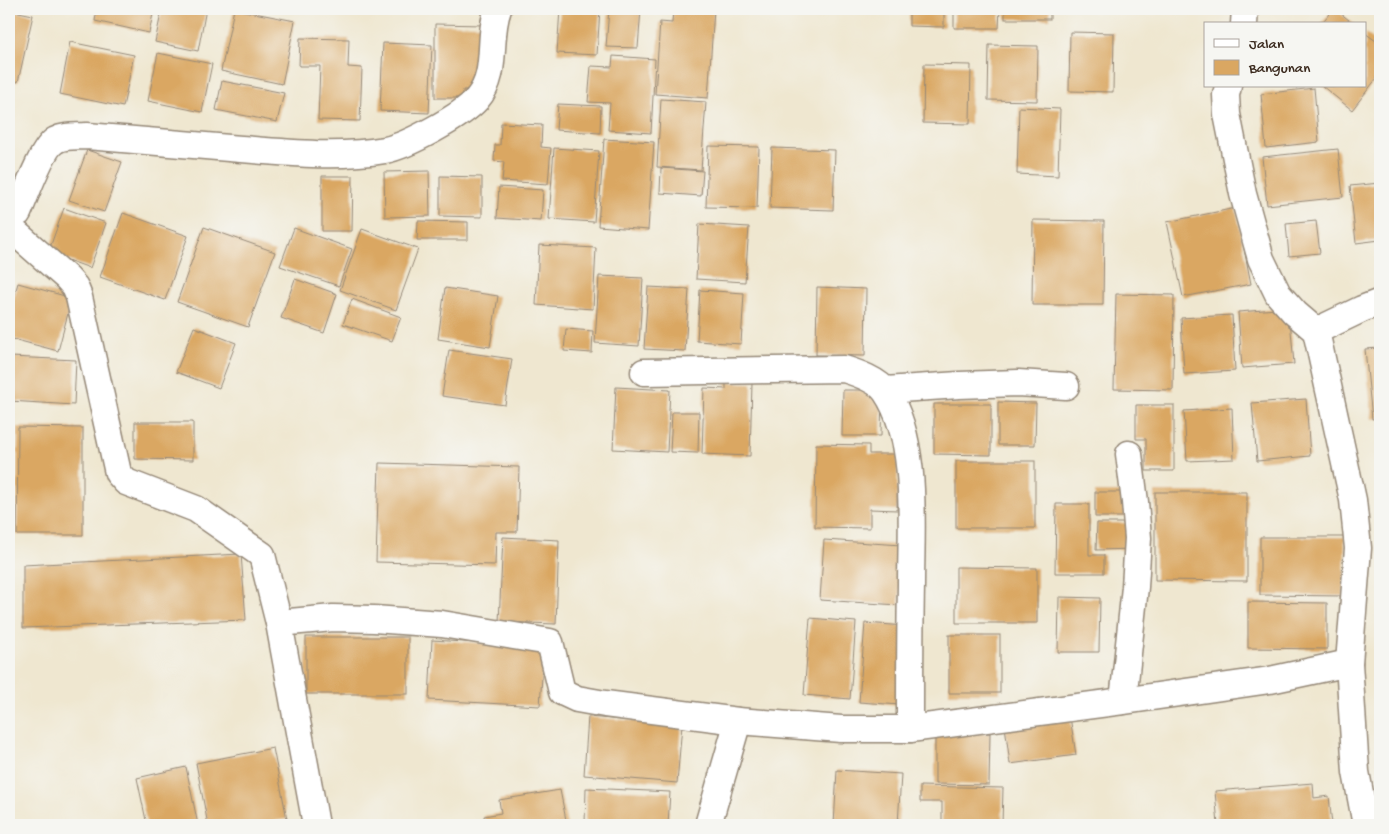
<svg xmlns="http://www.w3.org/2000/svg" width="1389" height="834" font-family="'Gochi Hand',sans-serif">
  <rect width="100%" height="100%" fill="#f6f6f2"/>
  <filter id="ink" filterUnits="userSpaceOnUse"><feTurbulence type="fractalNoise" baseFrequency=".02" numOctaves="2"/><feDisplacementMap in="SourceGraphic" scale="10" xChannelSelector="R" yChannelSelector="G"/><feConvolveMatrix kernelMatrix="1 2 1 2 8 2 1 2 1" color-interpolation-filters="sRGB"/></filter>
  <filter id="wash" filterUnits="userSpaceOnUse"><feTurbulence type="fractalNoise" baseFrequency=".0096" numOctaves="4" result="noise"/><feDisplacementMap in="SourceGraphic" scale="20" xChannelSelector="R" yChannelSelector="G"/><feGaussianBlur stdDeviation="1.12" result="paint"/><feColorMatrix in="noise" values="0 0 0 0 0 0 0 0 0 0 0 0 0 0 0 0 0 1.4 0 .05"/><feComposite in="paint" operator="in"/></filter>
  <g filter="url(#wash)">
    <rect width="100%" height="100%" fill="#efe7d0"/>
    <g id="blocks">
      <g fill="#daa762">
        <polygon points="97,9 154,9 149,33 95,21"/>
        <polygon points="162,9 206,9 198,51 155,42"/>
        <polygon points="234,9 295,21 282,84 221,71"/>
        <polygon points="560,9 600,9 597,55 557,53"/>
        <polygon points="609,9 641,9 638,48 606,47"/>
        <polygon points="673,9 714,9 708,98 655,94 660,22 672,23"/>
        <polygon points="909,9 944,9 944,27 909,26"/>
        <polygon points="954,9 1000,9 999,28 954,28"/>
        <rect x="1005" y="9" width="45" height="10"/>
        <polygon points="1333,9 1335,9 1354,24 1321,24"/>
        <polygon points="9,10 33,15 18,82 9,80"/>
        <polygon points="435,24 483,25 482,83 472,90 463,90 463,98 435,98"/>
        <polygon points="1070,32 1114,33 1113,92 1069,91"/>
        <polygon points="1365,33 1380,44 1380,74 1352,110 1322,86 1365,86"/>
        <polygon points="300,38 349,39 348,67 362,68 360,121 318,120 320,66 299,66"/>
        <polygon points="70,42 134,55 123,107 60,94"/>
        <polygon points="383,43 432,45 429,113 380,111"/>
        <polygon points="989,45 1038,46 1037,101 988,100"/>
        <polygon points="158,53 212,64 202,112 148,101"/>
        <polygon points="613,56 655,59 651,133 608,130 610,103 588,102 591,66 612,67"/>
        <polygon points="924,64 971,65 970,124 923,123"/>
        <polygon points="222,81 284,93 277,122 216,110"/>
        <polygon points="1314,88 1319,142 1266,148 1261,94"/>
        <polygon points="661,99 706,102 701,170 657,167"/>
        <polygon points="558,104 601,106 600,133 556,130"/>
        <polygon points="1019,107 1060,109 1058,176 1017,174"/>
        <polygon points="501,123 542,125 541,147 551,148 548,184 502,181 504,162 494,161 495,145 500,145"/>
        <polygon points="604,139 654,142 648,230 598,226"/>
        <polygon points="708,146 759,147 757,208 706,207"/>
        <polygon points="554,148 599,151 594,222 549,219"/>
        <polygon points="772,148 835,150 833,210 770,208"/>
        <polygon points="1338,149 1343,197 1267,205 1262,157"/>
        <polygon points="87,150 122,162 104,212 69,200"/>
        <polygon points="661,168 703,171 701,196 660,193"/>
        <polygon points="429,171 430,216 385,217 384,172"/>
        <polygon points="322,176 353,176 352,231 322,231"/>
        <polygon points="440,176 482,177 482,217 440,216"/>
        <polygon points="1380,183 1380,240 1356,243 1350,186"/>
        <polygon points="499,187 543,190 541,221 497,218"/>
        <polygon points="64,208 106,223 90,268 48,253"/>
        <polygon points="1236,208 1251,284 1183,297 1167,222"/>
        <polygon points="123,213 188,236 165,300 100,277"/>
        <polygon points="1033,220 1104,221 1103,305 1032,305"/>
        <polygon points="418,221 468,222 468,240 417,240"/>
        <polygon points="1316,221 1320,253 1289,256 1286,224"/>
        <polygon points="699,224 749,227 745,282 696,279"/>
        <polygon points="204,227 275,252 248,327 177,302"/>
        <polygon points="294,228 352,249 339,286 280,266"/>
        <polygon points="362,229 418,249 396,310 340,290"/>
        <polygon points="539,245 596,248 593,309 536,305"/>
        <polygon points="599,276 643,278 639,346 595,343"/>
        <polygon points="295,279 337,294 324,333 281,318"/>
        <polygon points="18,283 72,298 58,351 9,338 9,314"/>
        <polygon points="648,287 689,289 685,351 644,349"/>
        <polygon points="817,287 866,289 865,356 816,355"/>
        <polygon points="445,288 498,296 490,347 438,339"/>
        <polygon points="700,290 744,293 741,344 697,341"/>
        <polygon points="1116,294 1174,295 1173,390 1114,389"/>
        <polygon points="352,299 401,317 392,341 343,324"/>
        <polygon points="1289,308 1294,364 1242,368 1238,312"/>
        <polygon points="1232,315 1235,371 1184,374 1181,318"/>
        <polygon points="194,327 236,343 219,388 176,372"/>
        <polygon points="566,329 593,331 592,353 564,351"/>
        <polygon points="1380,348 1380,418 1372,419 1365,349"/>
        <polygon points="449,350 512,359 505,405 442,396"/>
        <polygon points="10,357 76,360 74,405 9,401"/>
        <polygon points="726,382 752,383 750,456 702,454 704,388 726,389"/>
        <polygon points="616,387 670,390 667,452 613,449"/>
        <polygon points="843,390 882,390 881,436 842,436"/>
        <polygon points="1306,399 1310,456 1257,461 1252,403"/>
        <polygon points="998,402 1036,403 1035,445 998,445"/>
        <polygon points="934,404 991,404 991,455 934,454"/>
        <polygon points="1136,405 1174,405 1174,471 1146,471 1146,439 1136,439"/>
        <polygon points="1232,408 1234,459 1187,461 1184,411"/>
        <polygon points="672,412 699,412 698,453 670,452"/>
        <polygon points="135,422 193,422 193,460 135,459"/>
        <polygon points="18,427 83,428 83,535 17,535"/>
        <polygon points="816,444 869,445 869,454 898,454 897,510 870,509 870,528 815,527"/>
        <rect x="956" y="461" width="79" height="67"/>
        <polygon points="379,463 519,467 517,532 496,532 495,565 376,562"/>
        <polygon points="1095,492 1124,492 1125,517 1095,517"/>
        <polygon points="1155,492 1247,492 1247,581 1155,580"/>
        <polygon points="1056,504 1089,504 1089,555 1104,555 1104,573 1055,573"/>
        <polygon points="1097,523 1136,523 1136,549 1096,550"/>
        <polygon points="503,537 559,540 556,624 499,622"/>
        <polygon points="1260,537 1345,537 1344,596 1260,595"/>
        <polygon points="824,540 902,545 899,605 820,600"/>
        <polygon points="241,554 246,620 23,628 23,565"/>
        <polygon points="956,567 1037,568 1037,623 956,623"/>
        <polygon points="1059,597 1100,598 1099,652 1058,652"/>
        <polygon points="1248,602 1327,603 1327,649 1248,648"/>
        <polygon points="810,618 856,622 850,699 804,695"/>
        <polygon points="865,623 906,626 900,705 859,702"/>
        <rect x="949" y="635" width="51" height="58"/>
        <rect x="306" y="637" width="102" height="57"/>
        <polygon points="432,640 544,647 540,706 429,700"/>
        <polygon points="588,717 682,725 677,783 584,775"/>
        <polygon points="1070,717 1076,755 1010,764 1005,726"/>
        <polygon points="935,733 990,733 989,785 935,784"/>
        <polygon points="273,748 287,819 253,825 208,825 196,763"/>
        <polygon points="186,767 198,825 147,825 137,778"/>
        <polygon points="837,770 901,774 898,825 834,825"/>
        <polygon points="1313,783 1314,798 1329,796 1332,825 1218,825 1215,791"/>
        <polygon points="920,786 1003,788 1002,825 942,825 942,802 920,802"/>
        <polygon points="586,788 670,792 668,825 585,825"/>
        <polygon points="560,790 567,825 485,825 484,816 501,813 499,800"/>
      </g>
    </g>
  </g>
  <g filter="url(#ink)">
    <use href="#blocks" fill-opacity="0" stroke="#958877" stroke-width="1"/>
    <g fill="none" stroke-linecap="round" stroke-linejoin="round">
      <g stroke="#958877" stroke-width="29">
        <g id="minor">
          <polyline points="1244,24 1245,9"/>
          <polyline points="1228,86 1226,95 1227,114 1243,194 1261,259 1278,294 1295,313 1316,331 1353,500 1358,548 1349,663 1356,772 1366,825"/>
          <path d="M9 218 18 213C25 197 42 147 56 140 65 135 77 137 87 136 139 140 190 145 241 149 289 153 338 158 385 150 407 146 462 116 477 99 499 74 487 38 498 9"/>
          <polyline points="9,227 67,278 75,287 79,297 118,473 126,482 196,509 262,555 279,623"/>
          <polyline points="1316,331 1362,309 1380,302"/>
          <path d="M644 372 844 369C857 373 878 380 886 392 919 441 911 528 911 585 910 633 910 681 910 729"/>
          <polyline points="885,390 959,385 1018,383 1066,386"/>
          <polyline points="1123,701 1135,587 1138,538 1135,502 1129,454"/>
          <polyline points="316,825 279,623 333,618 374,619 442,624 550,642 562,692 577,699 605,704 738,721 841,729 910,729 1123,701 1270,680 1349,663"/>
          <polyline points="708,825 738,721"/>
        </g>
      </g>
      <use href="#minor" stroke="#fff" stroke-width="26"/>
    </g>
  </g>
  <rect width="1389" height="834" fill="none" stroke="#f6f6f2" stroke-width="30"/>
  <rect x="1204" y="22" width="162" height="65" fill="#f6f6f2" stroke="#aba49d"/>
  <rect x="1214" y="39" width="25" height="8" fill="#ffffff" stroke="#aba49d"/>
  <text x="1249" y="48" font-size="15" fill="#3b2a1e">Jalan</text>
  <rect x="1214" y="60" width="25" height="15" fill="#daa762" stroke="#aba49d"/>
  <text x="1249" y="72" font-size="15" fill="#3b2a1e">Bangunan</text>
</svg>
